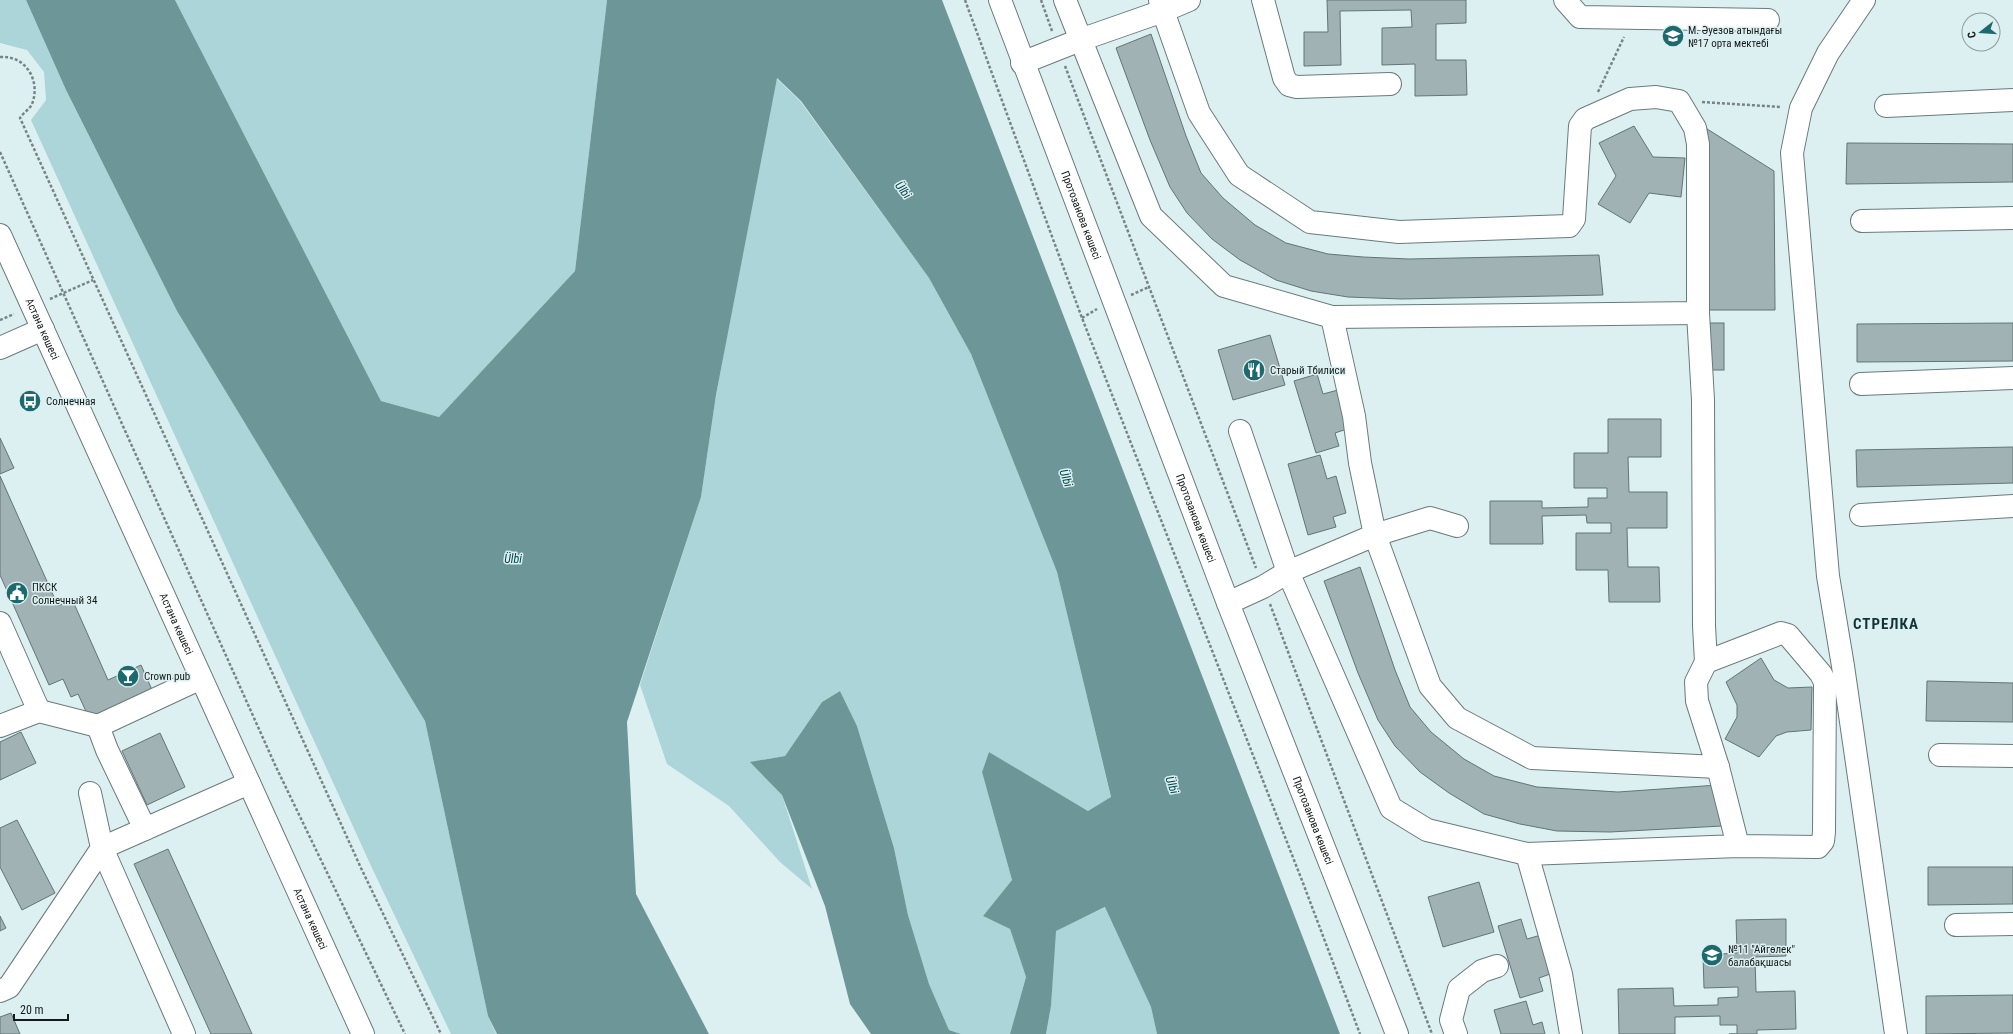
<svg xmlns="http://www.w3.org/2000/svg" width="2013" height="1034" font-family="'Roboto Condensed',sans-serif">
  <rect width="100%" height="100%" fill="#ddf0f1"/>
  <g fill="#abd5d8">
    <polygon points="0,0 26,0 66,90 177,311 425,721 488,1016 496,1034 451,1034 372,868 31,120 46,100 44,72 27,50 0,43"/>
    <polygon points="175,0 607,0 575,271 439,417 381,401"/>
    <polygon points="776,78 800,101 929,278 971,354 1057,572 1111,798 1088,811 989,752 982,772 1012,880 983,916 1010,929 1026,977 1010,1034 961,1034 949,1030 929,984 908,915 894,848 857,726 840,691 822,702 785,756 751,762 782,795 812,889 780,862 729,806 667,764 640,685 701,497 716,395"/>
    <polygon points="1106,907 1151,1007 1157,1034 1046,1034 1051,1006 1055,931"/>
  </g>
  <g fill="#6d9699">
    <polygon points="26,0 175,0 381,401 439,417 575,271 607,0 942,0 1340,1034 1157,1034 1151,1007 1105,907 1056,931 1051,1006 1046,1034 1010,1034 1026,977 1010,929 983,916 1012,880 982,772 989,752 1088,811 1111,797 1057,572 971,354 929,278 801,101 777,78 716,395 701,497 627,722 636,894 709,1034 497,1034 488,1016 425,721 177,311 66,90"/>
    <polygon points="840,691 857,726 894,848 908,915 929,984 949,1030 961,1034 871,1034 850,1004 825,906 782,795 750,762 785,756 822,702"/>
  </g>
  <g fill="#a0b2b3" stroke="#637475">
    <polygon points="1327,0 1466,0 1466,23 1436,24 1436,60 1466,60 1467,95 1415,96 1415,64 1382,65 1382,28 1412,27 1411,10 1340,11 1341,65 1304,66 1304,32 1328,32"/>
    <polygon points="1151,34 1186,136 1201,173 1223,198 1255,225 1286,243 1328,254 1363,257 1409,259 1599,255 1603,295 1401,299 1348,297 1311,291 1276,280 1240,260 1212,239 1187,213 1170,187 1150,140 1116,48"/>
    <polygon points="1634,126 1653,157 1685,158 1681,197 1649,193 1630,223 1598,204 1616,176 1599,143"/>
    <polygon points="1704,127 1774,171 1775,310 1709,310"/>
    <polygon points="1847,143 2013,144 2013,182 1846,184"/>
    <rect x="1707" y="323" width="17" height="47"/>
    <polygon points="2013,323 2013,361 1857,362 1857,324"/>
    <polygon points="1270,335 1285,385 1233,400 1218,350"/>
    <polygon points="1317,374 1323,394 1338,390 1350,428 1335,433 1339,446 1316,453 1294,381"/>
    <polygon points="1608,419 1661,419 1661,457 1628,457 1629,492 1667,492 1667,528 1627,528 1628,567 1659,567 1660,602 1609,602 1608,570 1576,570 1576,533 1611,533 1611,523 1587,523 1586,515 1542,516 1543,544 1490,544 1490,501 1542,501 1542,508 1588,507 1588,498 1607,498 1607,488 1574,488 1574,453 1608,453"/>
    <polygon points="0,438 14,468 0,474"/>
    <polygon points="2013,447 2013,483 1857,487 1856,450"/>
    <polygon points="1320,455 1327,479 1336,476 1346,513 1333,517 1336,527 1308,535 1288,464"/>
    <polygon points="0,476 58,606 72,599 108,680 141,665 153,692 90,720 78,694 71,697 63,679 49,685 0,575"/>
    <polygon points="1360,567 1395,670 1410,707 1431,732 1464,759 1494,776 1537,787 1618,792 1718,785 1722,826 1610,832 1557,831 1520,824 1484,814 1449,793 1420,772 1395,746 1378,720 1358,673 1324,581"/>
    <polygon points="1761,658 1774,680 1788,688 1812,687 1811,730 1787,732 1776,736 1759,757 1725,739 1737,717 1737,705 1726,682"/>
    <polygon points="1927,681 2013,683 2013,722 1926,721"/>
    <polygon points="21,732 36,763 0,780 0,742"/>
    <polygon points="160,733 185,787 147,805 122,751"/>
    <polygon points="17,820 55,893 22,910 0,867 0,828"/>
    <polygon points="168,849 252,1034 211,1034 134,864"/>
    <polygon points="1928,867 2013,867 2013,904 1928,905"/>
    <polygon points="1479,882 1494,932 1443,947 1428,897"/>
    <polygon points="0,916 6,928 0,931"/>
    <polygon points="1521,919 1527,939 1541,935 1553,973 1539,978 1543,991 1520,998 1498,926"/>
    <polygon points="1786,919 1786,956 1755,957 1756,992 1795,991 1796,1029 1757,1030 1757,1034 1729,1034 1737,1034 1737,1025 1720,1025 1720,1016 1675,1017 1675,1034 1619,1034 1618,989 1673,988 1674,1006 1718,1005 1718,998 1738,997 1738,987 1704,988 1703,955 1737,953 1736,920"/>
    <polygon points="2013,995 2013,1033 1926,1034 1926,996"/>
    <polygon points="1526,1001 1533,1025 1542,1022 1545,1034 1501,1034 1494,1010"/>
    <polygon points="11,1013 20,1034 0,1034 0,1017"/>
  </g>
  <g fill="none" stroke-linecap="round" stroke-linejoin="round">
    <g stroke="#697a7c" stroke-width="24">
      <g id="minor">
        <path id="s1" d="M1000 0 1228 603 1397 1034"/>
        <polyline points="1160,0 1163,11 1189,0"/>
        <polyline points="1263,0 1284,78 1289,85 1297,87 1390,84"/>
        <polyline points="1565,0 1580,17 1768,20"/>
        <polyline points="1864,0 1828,53 1801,108 1792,153 1828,576 1843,666 1896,1034"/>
        <polyline points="1022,63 1080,40 1163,11 1199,113 1239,175 1310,222 1399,232 1569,226 1574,219 1580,126 1585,119 1630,99 1656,97 1679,101 1695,128 1698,144 1698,313 1332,317 1224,286 1151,216 1065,0"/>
        <polyline points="1886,106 2013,100"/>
        <polyline points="1862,221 2013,218"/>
        <polyline points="1698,313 1703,400 1704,626 1706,662"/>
        <polyline points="1332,317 1354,416 1360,463 1375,535 1430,518 1457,526"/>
        <polyline points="0,348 43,329"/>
        <polyline points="1861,384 2013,378"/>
        <polyline points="1240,431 1288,572 1391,808 1427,830 1527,854 1738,846 1818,847 1823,841 1824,832 1825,682 1821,674 1788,635 1781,633 1706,662 1696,682 1697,701 1718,767 1738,846"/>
        <polyline points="1861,515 2013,506"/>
        <polyline points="1228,603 1263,587 1288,572 1375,535 1430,686 1457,718 1532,758 1718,767"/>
        <polyline points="0,623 39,711"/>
        <polyline points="0,726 39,711 98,726 201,678"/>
        <polyline points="98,726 107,750 145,829"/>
        <polyline points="1940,755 2013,756"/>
        <polyline points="1527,854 1561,974 1571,1034"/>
        <polyline points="1956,925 2013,924"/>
        <polyline points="0,991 9,987 102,848 90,793"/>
        <polyline points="184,1034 102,848 249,783"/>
        <polyline points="1456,1034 1451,1020 1459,989 1482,971 1497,966"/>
      </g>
    </g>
    <g stroke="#697a7c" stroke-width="24">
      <g id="major">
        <path id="s2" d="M0 235 363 1034"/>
      </g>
    </g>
    <g stroke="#778485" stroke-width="2.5" stroke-dasharray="3 2" stroke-linecap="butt">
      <polyline points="965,0 1082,318 1303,883 1360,1034"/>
      <polyline points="1041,0 1052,31"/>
      <path d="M0 57C26 55 41 81 32 104 30 109 23 113 20 118L361 868 441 1034"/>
      <polyline points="1065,66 1256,568"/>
      <polyline points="1598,92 1624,37"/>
      <polyline points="1702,102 1781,107"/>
      <polyline points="0,152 276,767 405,1034"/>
      <polyline points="1131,295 1149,287"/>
      <polyline points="50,299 93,280"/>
      <polyline points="1082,318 1097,309"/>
      <polyline points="0,320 14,314"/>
      <polyline points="1270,604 1432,1034"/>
    </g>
    <use href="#minor" stroke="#fff" stroke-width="22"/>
    <use href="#major" stroke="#fff" stroke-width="22"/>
  </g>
  <defs>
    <g id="school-disc" transform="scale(1.15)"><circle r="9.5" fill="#1c696e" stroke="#ddf0f1"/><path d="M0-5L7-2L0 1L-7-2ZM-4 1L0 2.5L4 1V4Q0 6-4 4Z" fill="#fff"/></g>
    <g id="restaurant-disc" transform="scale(1.15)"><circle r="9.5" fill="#1c696e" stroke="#ddf0f1"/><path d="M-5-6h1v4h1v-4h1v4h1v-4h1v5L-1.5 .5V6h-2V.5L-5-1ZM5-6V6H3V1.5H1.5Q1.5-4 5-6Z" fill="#fff"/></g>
    <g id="bus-disc" transform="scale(1.15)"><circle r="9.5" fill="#1c696e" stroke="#ddf0f1"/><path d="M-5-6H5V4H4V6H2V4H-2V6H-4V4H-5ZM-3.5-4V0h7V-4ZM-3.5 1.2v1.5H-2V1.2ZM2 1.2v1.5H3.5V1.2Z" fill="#fff"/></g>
    <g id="civic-disc" transform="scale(1.15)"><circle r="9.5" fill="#1c696e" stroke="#ddf0f1"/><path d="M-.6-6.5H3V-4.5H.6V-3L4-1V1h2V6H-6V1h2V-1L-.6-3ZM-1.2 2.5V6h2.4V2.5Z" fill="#fff"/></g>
    <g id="bar-disc" transform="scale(1.15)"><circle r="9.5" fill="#1c696e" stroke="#ddf0f1"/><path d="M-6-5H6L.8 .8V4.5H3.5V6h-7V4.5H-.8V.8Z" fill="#fff"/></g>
  </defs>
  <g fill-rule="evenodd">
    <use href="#school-disc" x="1673" y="36"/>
    <use href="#restaurant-disc" x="1254" y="370"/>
    <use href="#bus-disc" x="30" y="401"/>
    <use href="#civic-disc" x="17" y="593"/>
    <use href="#bar-disc" x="128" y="676"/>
    <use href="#school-disc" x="1712" y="955"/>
  </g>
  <g text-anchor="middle" stroke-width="3" stroke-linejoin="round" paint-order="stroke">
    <g font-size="11" fill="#131a1a" stroke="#ddf0f1" text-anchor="start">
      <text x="1688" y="34">М. Әуезов атындағы<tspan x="1688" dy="13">№17 орта мектебі</tspan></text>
      <text x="1270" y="374">Старый Тбилиси</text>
      <text x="46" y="405">Солнечная</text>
      <text x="32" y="591">ПКСК<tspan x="32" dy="13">Солнечный 34</tspan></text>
      <text x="144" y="680">Crown pub</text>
      <text x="1728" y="953">№11 "Айгөлек"<tspan x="1728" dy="13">балабақшасы</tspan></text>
    </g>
    <g font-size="11" fill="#131a1a" stroke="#ddf0f1">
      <text dy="4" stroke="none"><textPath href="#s1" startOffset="230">Протозанова көшесі</textPath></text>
      <text dy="4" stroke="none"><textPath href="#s2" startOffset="103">Астана көшесі</textPath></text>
      <text dy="4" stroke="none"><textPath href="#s1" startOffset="554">Протозанова көшесі</textPath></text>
      <text dy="4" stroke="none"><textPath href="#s2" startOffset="427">Астана көшесі</textPath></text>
      <text dy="4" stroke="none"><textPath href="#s1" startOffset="878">Протозанова көшесі</textPath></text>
      <text dy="4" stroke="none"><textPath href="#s2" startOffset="751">Астана көшесі</textPath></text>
    </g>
    <g font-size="12" font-style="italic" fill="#024549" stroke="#ddf0f1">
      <text transform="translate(903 190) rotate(52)" y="4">Ülbi</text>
      <text transform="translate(1066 478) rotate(71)" y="4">Ülbi</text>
      <text x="513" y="563">Ülbi</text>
      <text transform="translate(1172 785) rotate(71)" y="4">Ülbi</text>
    </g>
    <g font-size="15" font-weight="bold" letter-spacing="1" fill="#113437" stroke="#ddf0f1">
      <text x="1886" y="629">СТРЕЛКА</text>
    </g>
  </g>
  <g transform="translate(1981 32) rotate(253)"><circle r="19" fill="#ddf0f1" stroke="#8c9a9b"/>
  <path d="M0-3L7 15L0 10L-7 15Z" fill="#1c696e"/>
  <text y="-6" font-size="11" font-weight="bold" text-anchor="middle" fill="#131a1a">С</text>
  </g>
  <path d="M14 1014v6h54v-6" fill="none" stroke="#131a1a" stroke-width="2"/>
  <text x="20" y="1014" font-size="12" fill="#131a1a" stroke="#ddf0f1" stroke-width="3" paint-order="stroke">20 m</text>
</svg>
